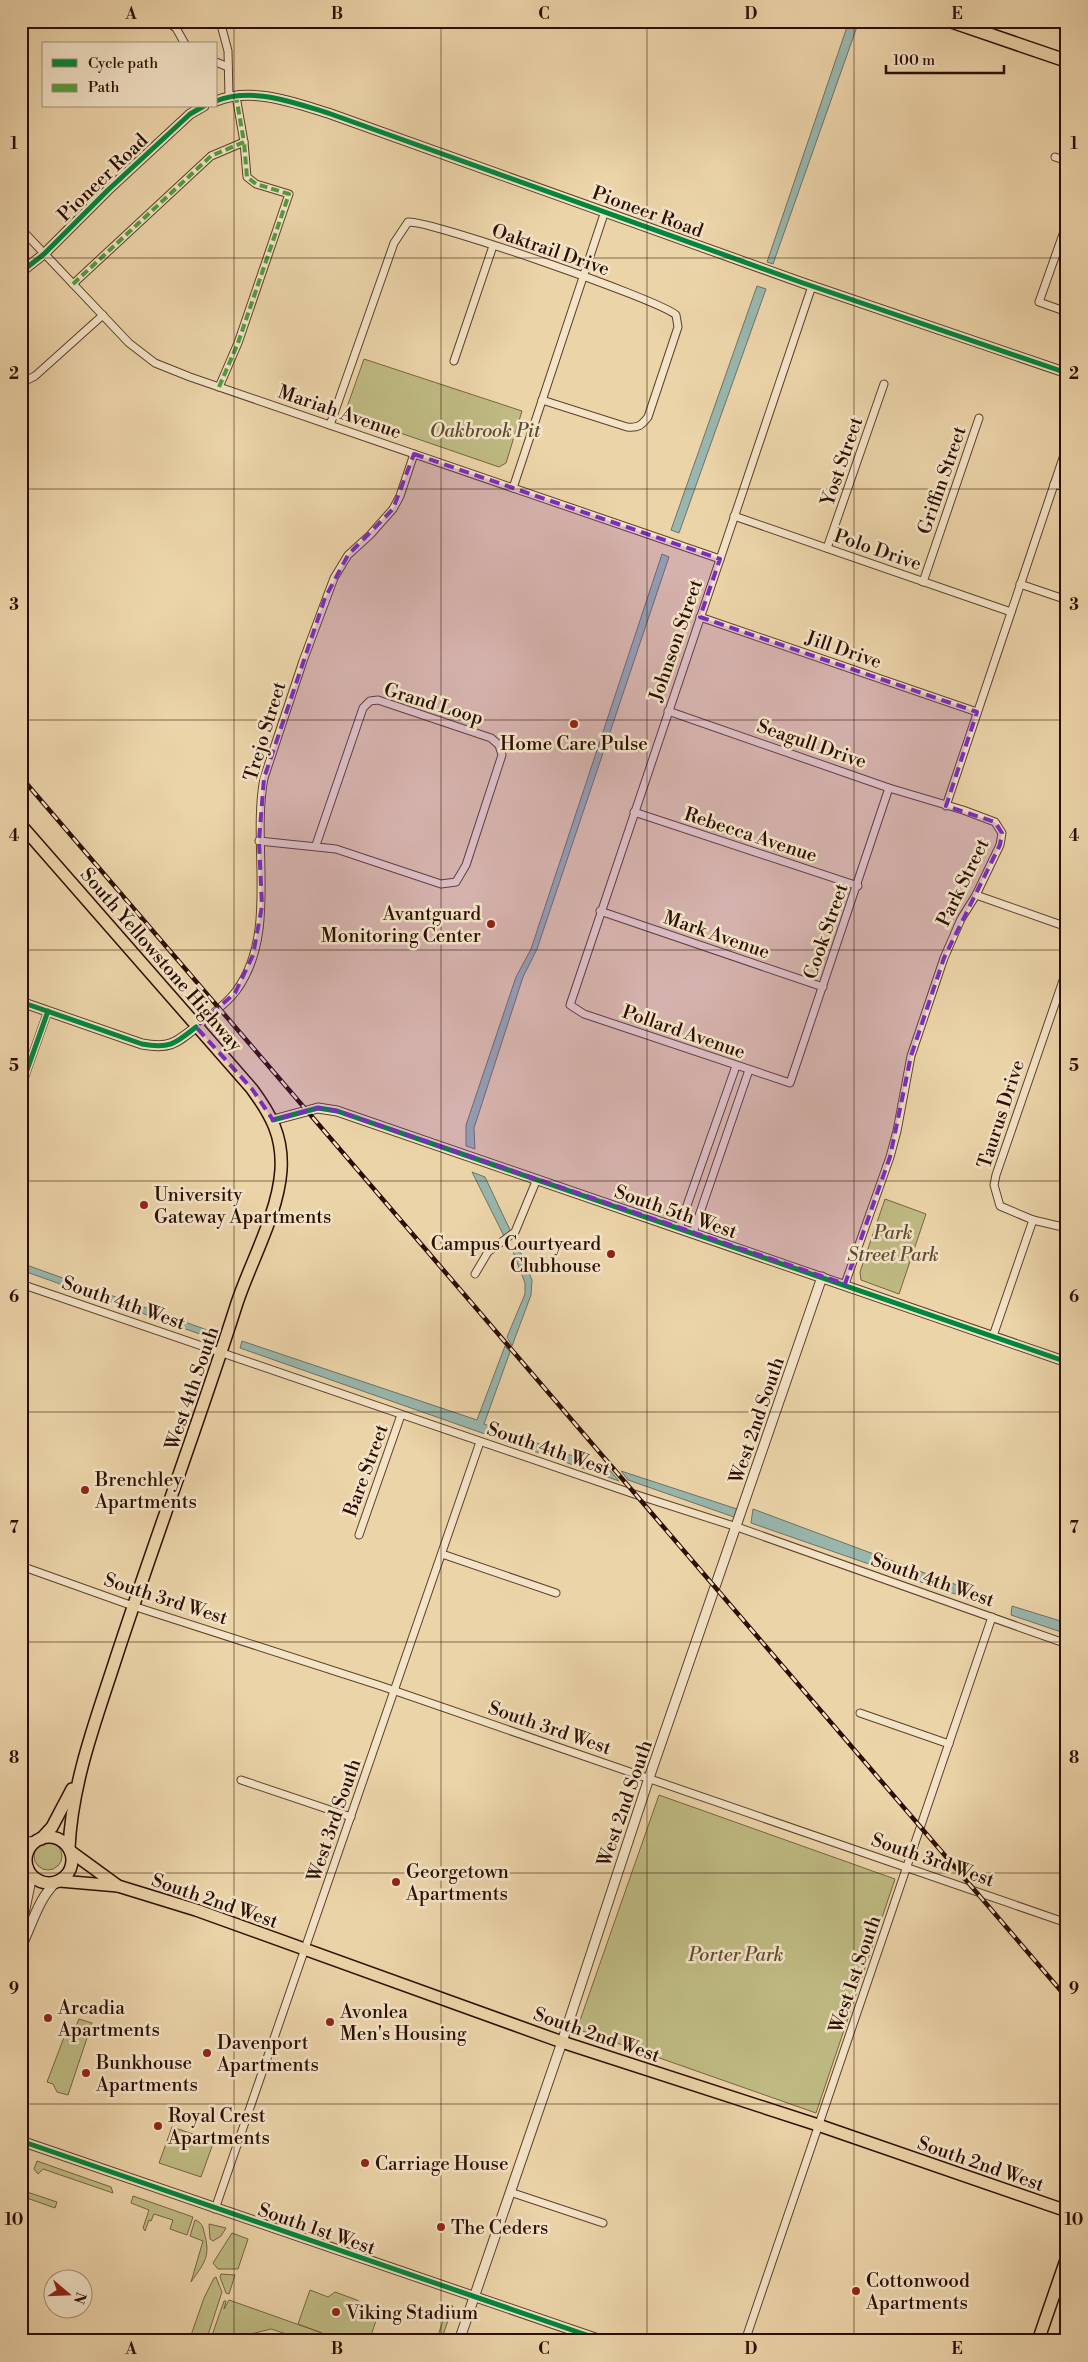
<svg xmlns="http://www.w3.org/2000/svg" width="1088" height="2362" font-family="'Libre Bodoni',serif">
  <rect width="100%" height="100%" fill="#ecd4a9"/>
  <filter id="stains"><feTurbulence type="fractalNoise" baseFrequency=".004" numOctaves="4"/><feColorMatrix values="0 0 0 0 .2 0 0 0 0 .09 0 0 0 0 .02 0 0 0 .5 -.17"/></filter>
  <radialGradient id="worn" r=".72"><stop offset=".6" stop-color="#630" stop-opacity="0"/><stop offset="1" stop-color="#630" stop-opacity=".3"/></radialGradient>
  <g fill="#bfbb83" stroke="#766442">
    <polygon points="364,359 522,411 506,463 499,467 348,415 346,410"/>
    <polygon points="885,1199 926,1214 899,1294 861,1280 860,1272"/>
    <polygon points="659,1795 895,1879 816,2113 577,2029"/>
    <circle cx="48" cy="1856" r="14"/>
    <polygon points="79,2019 92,2023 68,2095 57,2092 53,2084 47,2082 66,2032 73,2033"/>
    <polygon points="172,2127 214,2141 201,2177 159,2163"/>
    <polygon points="37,2161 111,2187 113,2193 43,2169 38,2174 34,2169"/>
    <polygon points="21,2190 57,2202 55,2208 21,2196"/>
    <polygon points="133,2196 193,2217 187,2235 170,2229 173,2220 154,2214 151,2221 149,2220 145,2231 143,2228 149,2210 131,2203"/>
    <path d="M195 2220C201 2222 203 2226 204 2232 211 2256 205 2262 191 2282L203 2241 190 2236Z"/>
    <polygon points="209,2224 226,2228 221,2236 213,2241 210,2239"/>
    <polygon points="232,2233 248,2239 238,2269 218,2269 213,2263"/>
    <polygon points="221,2274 235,2275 229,2294 226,2293 220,2277"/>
    <polygon points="216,2277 222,2292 206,2341 189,2341 204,2298 214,2278"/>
    <polygon points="310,2290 328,2297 335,2292 357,2300 360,2302 360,2309 378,2315 369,2341 308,2341 271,2329 251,2334 248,2341 210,2341 224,2301 226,2301 224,2309 229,2300 322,2333 298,2324"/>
    <polygon points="442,2303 453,2306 441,2341 436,2341 445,2315 439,2310"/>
  </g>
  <g fill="#99b7ae" stroke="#6d7368">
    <polygon points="849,21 859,21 773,264 767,262"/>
    <polygon points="757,286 766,289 679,533 671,530"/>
    <polygon points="662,554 669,557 537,949 523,977 474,1128 475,1149 466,1146 466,1125 516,977 531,949"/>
    <polygon points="472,1172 485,1177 511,1232 504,1236"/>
    <polygon points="518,1246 532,1280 531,1295 512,1346 507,1337 525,1294 525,1283 512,1249"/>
    <polygon points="21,1263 124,1300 122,1306 21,1270"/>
    <polygon points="138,1305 221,1335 219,1341 136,1311"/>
    <polygon points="242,1341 477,1420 505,1346 510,1352 484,1424 609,1469 619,1481 240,1348"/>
    <polygon points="621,1471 737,1509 734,1517 628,1480"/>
    <polygon points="753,1509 989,1597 987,1605 751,1523"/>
    <polygon points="1012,1606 1067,1623 1067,1634 1011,1615"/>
  </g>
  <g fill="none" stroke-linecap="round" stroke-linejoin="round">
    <g stroke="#5c402a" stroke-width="9">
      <g id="minor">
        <polyline points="166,21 176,28 185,44"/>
        <polyline points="220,21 228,51 229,97"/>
        <polyline points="216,62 228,67"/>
        <polyline points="1055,157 1067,161"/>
        <polyline points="1067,223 1039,302 1067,312"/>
        <polyline points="21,229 129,343 155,363 190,377 720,559"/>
        <polyline points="73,284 211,156 244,142 236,96"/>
        <polyline points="812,286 570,1005 584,1014 790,1083 889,788"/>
        <polyline points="454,361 493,246"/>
        <polyline points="1061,371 1067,355"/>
        <polyline points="21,383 35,376 103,315"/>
        <polyline points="219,387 238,343 289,194 256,184 247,177 244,142"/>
        <path d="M330 425 394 243 408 222C430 220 660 300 676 315L678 327 648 417C641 426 638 428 627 427L542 400"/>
        <polyline points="1054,484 1067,488"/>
        <polyline points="513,488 605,211"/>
        <polyline points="734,516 1011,612"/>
        <polyline points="827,548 884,384"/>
        <polyline points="923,582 979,418"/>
        <polyline points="1020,584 1067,600"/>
        <polyline points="700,617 977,712"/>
        <polyline points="668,711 889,788 963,810 995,822 1002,833 1000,845 976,895 961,919 944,958 911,1056 897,1131 890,1157 845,1284"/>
        <polyline points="946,806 1067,446"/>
        <polyline points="634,812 858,886"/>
        <polyline points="259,841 336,849 441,884 456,882 466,865 502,755 499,745 491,738 378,700 370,701 363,708 316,845"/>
        <polyline points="976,895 1067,927"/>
        <polyline points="600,911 823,987"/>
        <path d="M196 1027C209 1016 226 1005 236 991 279 933 251 847 264 778L303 661 334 578 348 555 370 535 393 509 400 496 414 454"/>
        <polyline points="21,1087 48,1011"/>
        <polyline points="1033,1220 1067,1228"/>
        <polyline points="679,1228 736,1066"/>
        <polyline points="693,1233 749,1070"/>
        <polyline points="475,1274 488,1252 515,1232 537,1179"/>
        <polyline points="21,1284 637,1495 737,1527 1067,1644"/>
        <polyline points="993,1336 1033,1220 1000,1206 994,1185 996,1175 1067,969"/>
        <polyline points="359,1535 401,1415"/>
        <polyline points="442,1554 556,1593"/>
        <polyline points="21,1566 133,1606 381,1686 1067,1923"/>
        <polyline points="860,1713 949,1744"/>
        <polyline points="241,1780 351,1817"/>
        <polyline points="510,2192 603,2223"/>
        <polyline points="215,2209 480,1442"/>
        <polyline points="745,2341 992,1617"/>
      </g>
    </g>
    <g stroke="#5c402a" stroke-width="11">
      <g id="tertiary">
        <path d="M216 101C253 87 292 102 328 113L803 283 1067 373"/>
        <polyline points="21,272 44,254 108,190 190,114 204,106"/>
        <path d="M21 1002 142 1044C169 1049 175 1044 196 1027"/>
        <polyline points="273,1120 318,1108 337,1111 1067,1362"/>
        <polyline points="21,1928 32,1875"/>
        <path d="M21 1947C32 1925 38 1899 56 1882"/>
        <polyline points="21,2141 604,2341"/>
        <polyline points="459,2341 562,2042 649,1778 822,1277"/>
      </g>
    </g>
    <g stroke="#2c0e00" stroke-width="12">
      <g id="secondary">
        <polyline points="21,1843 35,1842"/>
        <polyline points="21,1862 28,1868"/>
      </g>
    </g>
    <g stroke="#2c0e00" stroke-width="14">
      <g id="primary">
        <path d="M21 825 252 1089C271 1115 283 1136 281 1170 278 1214 251 1261 237 1303 199 1422 155 1539 116 1658 96 1720 72 1782 69 1848"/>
        <circle cx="49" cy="1860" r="23"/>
        <polyline points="41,1839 52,1827 72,1789"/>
        <polyline points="70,1851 118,1886"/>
        <polyline points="60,1881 118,1886 196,1910 562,2042 818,2125 1067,2211"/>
        <polyline points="1038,2341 1067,2257"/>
      </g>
    </g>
    <g stroke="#2c0e00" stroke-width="15">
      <g id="motorway">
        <polyline points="950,21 1067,61"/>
        <polyline points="1058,21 1067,24"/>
      </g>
    </g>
    <use href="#minor" stroke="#f3e3c7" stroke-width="7"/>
    <use href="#tertiary" stroke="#f3e3c7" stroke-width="9"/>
    <use href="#secondary" stroke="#f3e3c7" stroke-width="10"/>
    <use href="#primary" stroke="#ecd4a9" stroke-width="11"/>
    <use href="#motorway" stroke="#ecd4a9" stroke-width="12"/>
    <g stroke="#2c0e00" stroke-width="4.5">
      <polyline id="rail" points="21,777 1067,1998"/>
    </g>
    <use href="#rail" stroke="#f3e3c7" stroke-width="2.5" stroke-dasharray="8" stroke-linecap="butt"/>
    <g stroke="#519f3c" stroke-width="4" stroke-dasharray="8 4" stroke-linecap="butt">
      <polyline points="73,284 211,156 244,142 236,96"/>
      <polyline points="219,387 238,343 289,194 256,184 247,177 244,142"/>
    </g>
    <g stroke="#f3e3c7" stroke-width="8">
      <g id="cycleway">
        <path d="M216 101C253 87 292 102 328 113L803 283 1067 373"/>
        <polyline points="21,272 44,254 108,190 190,114 204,106"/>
        <path d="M21 1002 142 1044C169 1049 175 1044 196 1027"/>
        <polyline points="21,1087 48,1011"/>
        <polyline points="273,1120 318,1108 337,1111 1067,1362"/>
        <polyline points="21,2141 604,2341"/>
      </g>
    </g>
    <use href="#cycleway" stroke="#00873e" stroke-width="5"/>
  </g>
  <path fill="#7b2cbf" fill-opacity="0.2" stroke="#7b2cbf" stroke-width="4" stroke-dasharray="10 6" stroke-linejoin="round" d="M414 454 720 559 700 617 977 712 946 806 995 822 1002 833 1000 845 944 958 911 1056 890 1157 845 1284 337 1111 318 1108 273 1120 252 1089 196 1027 235 993 253 955 262 906 259 841 264 778 325 598 348 555 393 509Z"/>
  <path fill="none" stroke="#2c0e00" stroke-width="1" stroke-opacity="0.55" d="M234 21V2341M441 21V2341M647 21V2341M854 21V2341M21 258H1067M21 489H1067M21 720H1067M21 950H1067M21 1181H1067M21 1412H1067M21 1642H1067M21 1873H1067M21 2104H1067"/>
  <g fill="#8f2418" stroke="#f3e3c7" stroke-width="2">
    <circle cx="574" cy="724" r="5"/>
    <circle cx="491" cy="924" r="5"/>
    <circle cx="144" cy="1205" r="5"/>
    <circle cx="611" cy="1254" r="5"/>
    <circle cx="85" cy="1490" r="5"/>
    <circle cx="396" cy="1882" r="5"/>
    <circle cx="48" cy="2018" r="5"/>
    <circle cx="330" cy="2022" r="5"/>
    <circle cx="207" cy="2053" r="5"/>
    <circle cx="86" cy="2073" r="5"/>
    <circle cx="158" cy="2126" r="5"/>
    <circle cx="365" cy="2163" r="5"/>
    <circle cx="441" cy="2227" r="5"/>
    <circle cx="856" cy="2291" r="5"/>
    <circle cx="336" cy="2312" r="5"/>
  </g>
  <g text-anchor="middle" stroke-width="5" stroke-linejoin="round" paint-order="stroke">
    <g font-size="19" fill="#2c0e00" stroke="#f3e3c7">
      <text transform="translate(102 177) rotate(-44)" y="7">Pioneer Road</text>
      <text transform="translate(648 211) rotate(20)" y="7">Pioneer Road</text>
      <text transform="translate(551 249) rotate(19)" y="7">Oaktrail Drive</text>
      <text transform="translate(340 411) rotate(19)" y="7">Mariah Avenue</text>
      <text transform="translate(841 461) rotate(-71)" y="7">Yost Street</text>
      <text transform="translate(941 480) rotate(-71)" y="7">Griffin Street</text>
      <text transform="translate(878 549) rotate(19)" y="7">Polo Drive</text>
      <text transform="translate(675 640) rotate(-71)" y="7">Johnson Street</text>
      <text transform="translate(844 649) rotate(19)" y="7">Jill Drive</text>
      <text transform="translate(434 703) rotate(17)" y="7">Grand Loop</text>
      <text transform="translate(264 731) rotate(-73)" y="7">Trejo Street</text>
      <text transform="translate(812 743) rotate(19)" y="7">Seagull Drive</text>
      <text transform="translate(751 834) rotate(18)" y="7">Rebecca Avenue</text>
      <text transform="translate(962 882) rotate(-64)" y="7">Park Street</text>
      <text transform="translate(825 931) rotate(-71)" y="7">Cook Street</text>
      <text transform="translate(717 934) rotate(19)" y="7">Mark Avenue</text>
      <text transform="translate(162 959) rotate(49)" y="7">South Yellowstone Highway</text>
      <text transform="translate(684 1031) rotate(19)" y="7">Pollard Avenue</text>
      <text transform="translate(1000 1114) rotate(-72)" y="7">Taurus Drive</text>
      <text transform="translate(676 1211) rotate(19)" y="7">South 5th West</text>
      <text transform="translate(124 1302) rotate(19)" y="7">South 4th West</text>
      <text transform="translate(191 1388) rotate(-71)" y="7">West 4th South</text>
      <text transform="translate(756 1420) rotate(-71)" y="7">West 2nd South</text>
      <text transform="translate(549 1448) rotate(19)" y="7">South 4th West</text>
      <text transform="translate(365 1470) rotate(-70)" y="7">Bare Street</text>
      <text transform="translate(933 1579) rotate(19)" y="7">South 4th West</text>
      <text transform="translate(166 1598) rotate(18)" y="7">South 3rd West</text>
      <text transform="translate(550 1727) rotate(19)" y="7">South 3rd West</text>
      <text transform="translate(624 1803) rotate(-71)" y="7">West 2nd South</text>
      <text transform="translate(333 1820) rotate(-71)" y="7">West 3rd South</text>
      <text transform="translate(933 1859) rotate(19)" y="7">South 3rd West</text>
      <text transform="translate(215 1900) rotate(19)" y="7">South 2nd West</text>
      <text transform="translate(854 1974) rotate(-71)" y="7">West 1st South</text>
      <text transform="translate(597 2034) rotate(19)" y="7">South 2nd West</text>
      <text transform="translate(981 2163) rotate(19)" y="7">South 2nd West</text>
      <text transform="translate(317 2228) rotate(19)" y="7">South 1st West</text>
    </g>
    <g font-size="19" font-style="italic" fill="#5f4b2e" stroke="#f3e3c7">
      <text x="485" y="437">Oakbrook Pit</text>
      <text x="893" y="1239">Park<tspan x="893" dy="22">Street Park</tspan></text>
      <text x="736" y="1961">Porter Park</text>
    </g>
    <g font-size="19" fill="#2c0e00" stroke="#f3e3c7" text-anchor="start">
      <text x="574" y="750" text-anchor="middle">Home Care Pulse</text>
      <text x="481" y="920" text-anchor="end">Avantguard<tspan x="481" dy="22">Monitoring Center</tspan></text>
      <text x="154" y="1201">University<tspan x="154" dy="22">Gateway Apartments</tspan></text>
      <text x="601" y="1250" text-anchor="end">Campus Courtyeard<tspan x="601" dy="22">Clubhouse</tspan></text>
      <text x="95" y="1486">Brenchley<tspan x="95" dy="22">Apartments</tspan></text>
      <text x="406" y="1878">Georgetown<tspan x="406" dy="22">Apartments</tspan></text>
      <text x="58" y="2014">Arcadia<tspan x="58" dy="22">Apartments</tspan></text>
      <text x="340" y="2018">Avonlea<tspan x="340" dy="22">Men's Housing</tspan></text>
      <text x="217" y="2049">Davenport<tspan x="217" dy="22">Apartments</tspan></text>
      <text x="96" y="2069">Bunkhouse<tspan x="96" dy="22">Apartments</tspan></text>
      <text x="168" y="2122">Royal Crest<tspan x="168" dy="22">Apartments</tspan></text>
      <text x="375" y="2170">Carriage House</text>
      <text x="451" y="2234">The Ceders</text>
      <text x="866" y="2287">Cottonwood<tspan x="866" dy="22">Apartments</tspan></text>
      <text x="346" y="2319">Viking Stadium</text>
    </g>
  </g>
  <rect width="1088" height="2362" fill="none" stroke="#ecd4a9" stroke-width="55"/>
  <rect x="42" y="42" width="175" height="65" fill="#f3e3c7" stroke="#a38e77"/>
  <rect x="52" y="59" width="25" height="8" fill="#00873e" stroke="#a38e77"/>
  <text x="88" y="68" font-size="15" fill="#2c0e00">Cycle path</text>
  <rect x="52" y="84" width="25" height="8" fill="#519f3c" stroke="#a38e77"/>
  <text x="88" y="92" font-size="15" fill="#2c0e00">Path</text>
  <g transform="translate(68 2294) rotate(109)"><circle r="24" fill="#f3e3c7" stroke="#a38e77"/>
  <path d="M0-4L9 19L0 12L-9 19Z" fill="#8f2418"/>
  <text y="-8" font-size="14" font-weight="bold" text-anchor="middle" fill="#2c0e00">N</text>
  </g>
  <path d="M886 65v8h118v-8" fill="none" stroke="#2c0e00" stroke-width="2.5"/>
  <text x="893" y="65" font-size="15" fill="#2c0e00" stroke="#f3e3c7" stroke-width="4" paint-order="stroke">100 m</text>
  <rect x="28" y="28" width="1032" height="2306" fill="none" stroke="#2c0e00" stroke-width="2"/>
  <g font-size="16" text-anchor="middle" font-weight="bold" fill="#2c0e00">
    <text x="131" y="19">A</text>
    <text x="337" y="19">B</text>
    <text x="544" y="19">C</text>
    <text x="751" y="19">D</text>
    <text x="957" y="19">E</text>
    <text x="14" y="149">1</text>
    <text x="1074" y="149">1</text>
    <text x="14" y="379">2</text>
    <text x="1074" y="379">2</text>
    <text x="14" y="610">3</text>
    <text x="1074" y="610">3</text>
    <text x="14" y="841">4</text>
    <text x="1074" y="841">4</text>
    <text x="14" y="1071">5</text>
    <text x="1074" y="1071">5</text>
    <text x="14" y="1302">6</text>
    <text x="1074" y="1302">6</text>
    <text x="14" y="1533">7</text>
    <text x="1074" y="1533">7</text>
    <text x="14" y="1763">8</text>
    <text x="1074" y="1763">8</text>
    <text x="14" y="1994">9</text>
    <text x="1074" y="1994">9</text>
    <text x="14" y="2225">10</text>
    <text x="1074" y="2225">10</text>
    <text x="131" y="2354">A</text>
    <text x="337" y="2354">B</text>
    <text x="544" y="2354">C</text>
    <text x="751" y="2354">D</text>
    <text x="957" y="2354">E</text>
  </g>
  <rect width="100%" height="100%" filter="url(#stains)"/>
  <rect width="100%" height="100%" fill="url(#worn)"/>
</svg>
